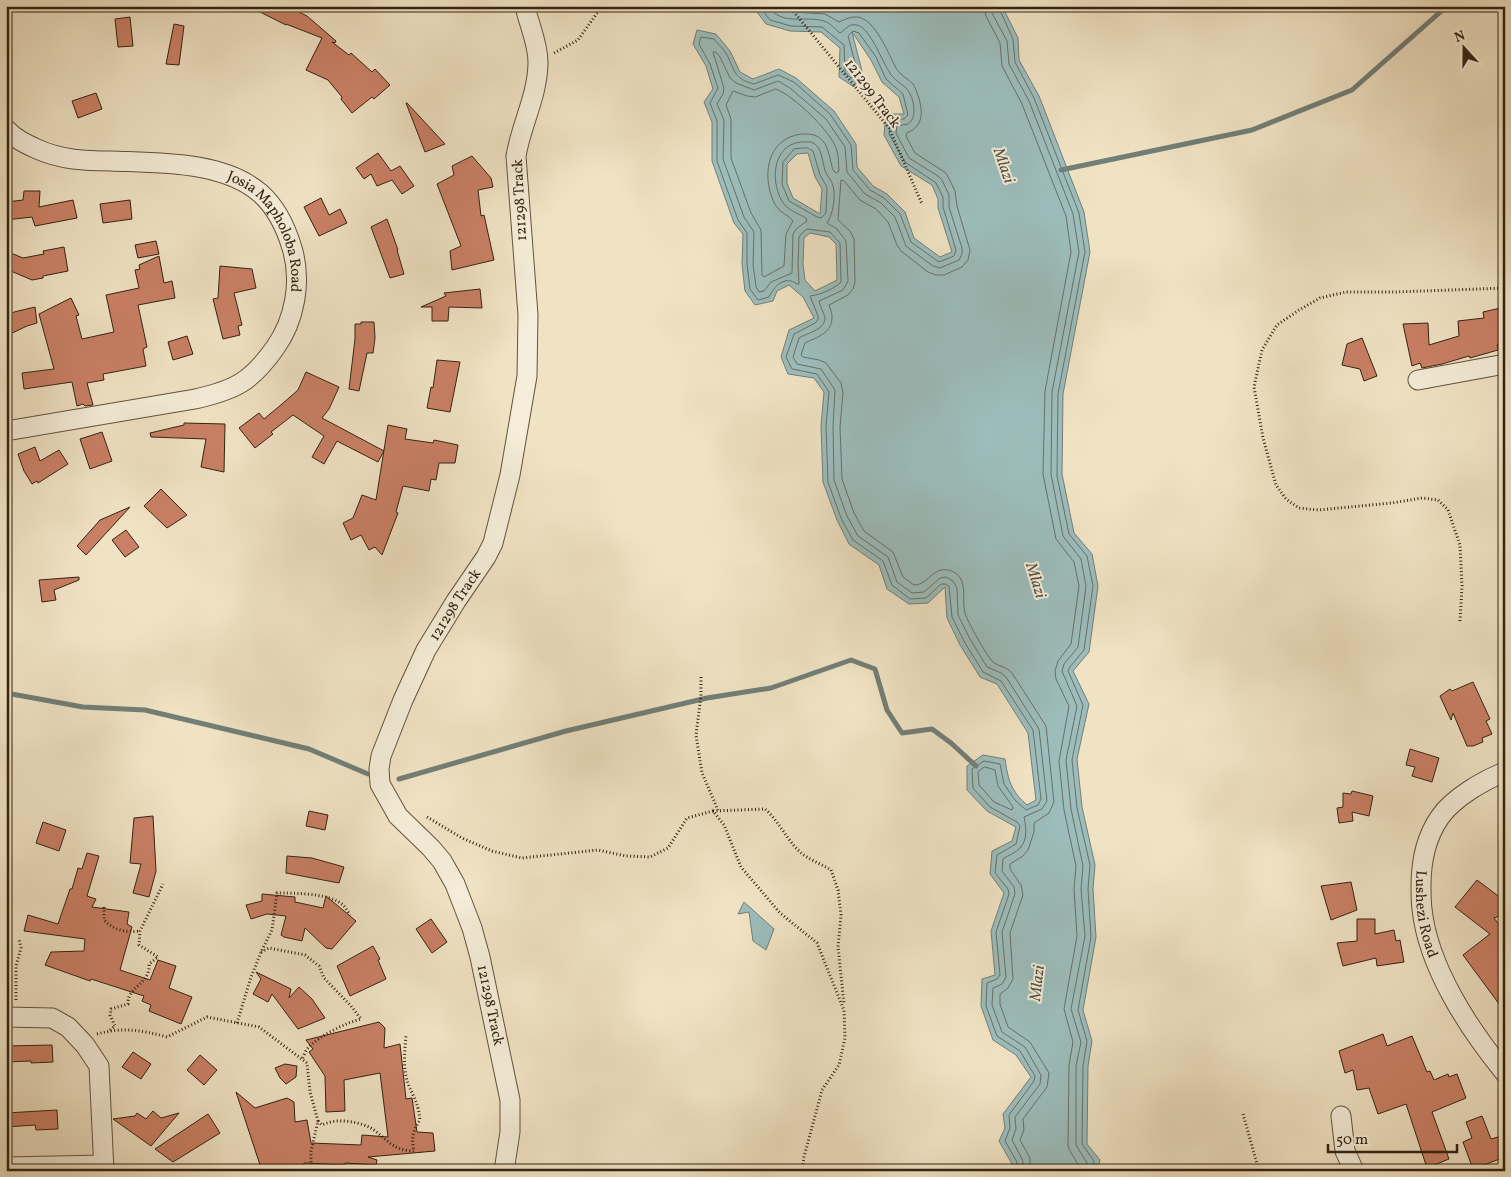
<svg xmlns="http://www.w3.org/2000/svg" width="1511" height="1177" font-family="Vollkorn,serif">
  <rect width="100%" height="100%" fill="#f0e3c4"/>
  <filter id="stains"><feTurbulence type="fractalNoise" baseFrequency=".004" numOctaves="4"/><feColorMatrix values="0 0 0 0 .2 0 0 0 0 .09 0 0 0 0 .02 0 0 0 .5 -.17"/></filter>
  <radialGradient id="worn" r=".72"><stop offset=".6" stop-color="#630" stop-opacity="0"/><stop offset="1" stop-color="#630" stop-opacity=".3"/></radialGradient>
  <g fill="#9cbdbc" stroke="#727f77" fill-rule="evenodd">
    <path d="M755 6H1002L1018 38 1019 60 1039 96 1084 212 1090 252 1063 394 1062 474 1074 533 1092 554 1098 586 1089 652 1073 671 1089 704 1077 759 1082 807 1095 865 1093 889 1096 937 1083 1010 1092 1041 1088 1066 1087 1144 1100 1160 1097 1171H1010L1012 1164 999 1141 1005 1128 1003 1114 1031 1077 1016 1055 993 1040 981 1006 982 979 995 975 991 931 1004 893 990 874 992 851 1012 841 1016 827 987 811 967 790V766L983 755 1005 759C1008 780 1011 791 1027 805L1036 800 1028 733 997 684 980 677 960 645 947 618 945 587 928 603 909 604 887 589 879 565 849 544 837 520 823 482 821 426 824 392 814 378 788 374 781 357 789 330 814 318 803 297 789 285 777 291 773 301 755 305 745 291 742 264 743 234 734 223 712 161V122L704 102 713 89 706 66 693 44 697 30 716 34 730 51 740 72 753 79 779 69 796 78 834 111 856 144 857 167 873 186 887 194 905 212 914 238 940 257 952 252 938 208V199L932 185 901 166 884 135 886 114H904L899 97 882 82 871 60 852 32 862 71 854 87 839 77 840 48 821 32 790 31 766 24 754 8ZM808 153 815 177 822 189 820 214 793 198 787 183V164L797 154ZM810 233 829 237 836 244 837 280 815 291 805 280 803 264 804 238Z"/>
    <polygon points="744,902 774,929 766,950 753,941 749,912 738,914"/>
  </g>
  <g fill="none" stroke-linecap="round" stroke-linejoin="round">
    <g stroke="#687066" stroke-width="1">
      <path d="M759 6 770 20 791 26 822 27 844 45 845 73 851 78 853 77 857 70 848 36 853 31 859 33 876 57 886 79 903 94 908 115 904 119 891 120 889 134 905 162 936 183 943 197V207L956 250 954 256 939 262 911 242 900 214 884 198 870 190 853 170 851 145 830 114 794 82 778 75 754 84C734 79 735 71 727 55 724 49 718 44 714 39L701 37 699 44 710 64 718 88 710 103 717 121V161L738 220 747 233V264L750 289 758 300 769 297C774 286 785 275 797 284H799L798 264 799 237 801 234 807 229 830 232 840 243 841 282C834 289 820 295 810 296L818 316V320L815 323 794 334 786 357 792 369 817 374 829 392 826 426 828 482 841 518 853 540 883 561 892 585 910 599 926 598 941 584H945L949 586 952 617 965 643 983 672 1001 681 1033 730 1041 799 1038 805 1026 810 1015 800 1004 784 1000 764 984 761 972 769 973 788 990 807 1017 822 1020 826 1016 844 997 855 995 873 1008 889 1009 894 996 932 1000 975 997 979 987 983 986 1006 997 1036 1020 1051 1035 1076 1034 1081 1009 1115 1010 1128 1005 1141 1017 1162 1015 1171"/>
      <path d="M768 6C782 27 804 15 824 21 830 23 835 29 840 33 845 30 849 23 857 25 871 28 883 65 892 76 896 81 902 84 907 89 914 98 918 117 908 124L897 126 896 133 909 158 938 176 942 180 949 195V207L962 248V254L959 260 940 268 933 266 906 246 895 217 881 203 865 194 847 172 845 147 826 119 790 88 778 81 754 90 736 83 730 78 720 57 716 52H713L724 88 723 94 717 104 724 120 723 159 744 217 754 232 753 264 756 287 759 292 764 291 771 282 792 273 793 234 796 229 807 221 806 218C799 214 788 210 784 204 770 185 771 145 801 142 806 142 811 141 815 144 823 150 822 164 826 173 828 177 832 181 833 186 836 197 833 214 827 223L837 229 846 241 848 281 843 290 819 301C820 307 824 312 825 318 825 330 807 333 799 338L793 357 797 364 821 369 835 390 833 427 834 480 847 516 858 536 888 557 897 582 912 593 924 592 940 578 946 577 953 581 957 588 958 615 970 639 987 667 1001 673 1006 677 1039 729 1047 801 1042 809 1024 817C1026 826 1028 840 1020 848 1016 853 1008 855 1003 859L1002 871 1014 887 1015 894 1002 932 1006 977 1002 984 993 988 992 1005 1002 1032 1025 1047 1041 1075 1040 1084 1015 1117 1016 1129 1012 1140 1023 1161 1022 1171"/>
      <path d="M777 6 793 12 825 14 839 22C848 18 856 14 865 20 878 28 889 54 896 68 900 75 908 79 913 84 916 88 917 94 919 98 923 114 923 126 907 133L906 136 915 153 946 173 955 191 957 206 970 250 968 260 962 267 944 275H936L928 272 901 251 897 245 888 222 876 209 860 200 844 181 841 180 838 220 850 231 854 239 855 282 853 289 848 295 829 305C830 309 832 312 832 316 833 333 817 337 805 343L801 355 803 357 819 360 826 363 841 383 843 393 840 427 842 479 854 513 864 531 893 552 903 577 914 585C928 585 932 567 948 570 970 575 961 598 965 613 967 621 987 656 992 661 998 667 1006 666 1012 673L1046 726 1054 802 1049 813 1034 823V832L1028 850 1023 856 1010 864V869L1021 885 1023 895 1010 933 1013 979 1008 988 1000 994V1004L1008 1027 1030 1042 1049 1073 1047 1087 1023 1119 1024 1130 1020 1140 1030 1158V1171"/>
      <path d="M984 6 986 16 1000 43 1002 66 1022 104 1066 216 1071 252 1045 391 1043 474 1056 539 1074 562 1079 586 1071 644 1058 661 1055 671 1056 679 1069 706 1059 761 1064 810 1076 866 1074 889 1077 936 1064 1009 1073 1042 1069 1065 1068 1146C1071 1156 1079 1161 1079 1171"/>
      <polyline points="991,6 992,13 1007,41 1009,64 1029,101 1073,214 1079,252 1052,392 1051,474 1063,536 1081,559 1086,586 1078,647 1064,664 1062,671 1077,706 1066,760 1071,809 1083,866 1081,889 1085,936 1071,1009 1081,1042 1076,1066 1076,1145 1087,1163 1086,1171"/>
      <polyline points="998,6 1013,39 1015,62 1034,98 1079,213 1085,252 1058,394 1057,476 1069,534 1087,556 1093,586 1084,650 1070,667 1068,671 1083,705 1072,760 1077,808 1090,865 1088,889 1091,937 1078,1010 1087,1041 1083,1066 1082,1144 1094,1161 1093,1171"/>
      <path d="M776 89C793 95 833 133 837 151 839 157 838 164 839 171L836 173 833 170C830 161 829 148 823 141 817 134 810 134 802 134 765 138 761 180 776 206 780 213 789 215 793 221L786 234 784 266 764 277 762 275 761 230 751 213 731 158V119L726 105 733 91 747 96 755 97Z"/>
      <polygon points="808,148 813,151 820,175 827,187 826,213 821,218 817,217 789,201 782,184 783,162 794,149"/>
      <polygon points="985,767 995,770 998,786 1013,807 1012,810 994,802 979,785 978,772"/>
    </g>
    <g stroke="#727f77" stroke-width="5">
      <polyline points="1061,170 1252,130 1352,90 1447,6"/>
      <polyline points="6,693 83,707 145,710 309,749 368,774"/>
      <polyline points="399,779 566,731 707,698 771,688 851,660 875,669 887,710 902,733 932,729 951,743 976,766"/>
    </g>
  </g>
  <g fill="#ca8066" stroke="#332310">
    <polygon points="248,6 287,6 307,16 336,41 335,43 332,42 349,55 351,53 372,72 375,69 390,85 374,99 372,97 352,113 341,99 342,97 328,80 306,70 322,38 286,24 286,25"/>
    <polygon points="130,17 133,46 118,47 115,19"/>
    <polygon points="174,24 184,26 179,65 166,64"/>
    <polygon points="96,93 102,109 78,118 72,101"/>
    <polygon points="406,103 407,103 445,144 425,152"/>
    <polygon points="378,153 391,171 400,166 414,186 402,194 392,180 377,186 371,174 364,179 356,168"/>
    <polygon points="472,156 491,178 493,187 478,190 481,216 484,215 494,260 452,270 450,251 461,246 437,184 454,175 452,166"/>
    <polygon points="24,191 40,191 39,207 73,200 77,218 35,226 32,217 6,220 6,202 23,200"/>
    <polygon points="321,198 329,215 340,209 347,223 319,236 304,207"/>
    <polygon points="130,200 132,219 103,223 100,204"/>
    <polygon points="387,219 398,250 397,250 404,274 390,278 371,227"/>
    <polygon points="156,241 159,254 138,258 135,245"/>
    <polygon points="64,247 68,271 43,276 43,278 32,280 6,269 6,251 23,258 44,254 43,251"/>
    <polygon points="159,256 164,283 172,281 175,298 138,305 147,347 143,349 146,366 103,374 104,380 87,383 93,405 85,406 83,404 77,406 72,382 24,389 22,373 54,369 39,314 71,298 79,315 76,316 82,339 114,332 106,295 139,288 135,270 140,269 139,265"/>
    <polygon points="220,266 252,269 256,288 234,293 242,325 238,326 240,335 223,339 213,299 218,298"/>
    <polygon points="480,289 482,308 449,307 448,321 432,321 432,307 421,307 446,296 444,293"/>
    <polygon points="35,307 37,323 27,326 6,336 6,316 14,312"/>
    <polygon points="1505,307 1505,343 1497,345 1498,350 1470,358 1469,356 1442,364 1422,368 1420,363 1412,366 1403,324 1428,323 1429,345 1459,336 1458,321 1484,318 1483,312"/>
    <polygon points="361,322 374,322 375,338 373,353 367,353 359,391 349,389 355,339 355,324 361,324"/>
    <polygon points="187,336 193,354 173,360 168,342"/>
    <polygon points="1362,338 1377,376 1364,381 1360,369 1342,365 1347,344"/>
    <polygon points="437,360 460,362 450,412 427,408 431,387 433,388"/>
    <polygon points="306,372 339,387 329,409 322,418 384,451 378,462 337,441 324,464 312,457 324,436 293,415 271,432 273,434 255,448 239,428 259,413 264,419 282,404 298,390"/>
    <polygon points="184,423 225,424 224,472 201,467 206,439 151,437 150,433 184,425"/>
    <polygon points="388,425 407,429 405,439 433,443 434,440 458,445 455,463 439,463 436,480 431,479 429,491 403,486 396,512 398,513 382,555 375,547 369,550 361,535 351,540 343,523 353,518 362,495 376,500"/>
    <polygon points="102,432 112,461 90,469 80,439"/>
    <polygon points="35,447 40,461 59,450 68,464 38,483 37,481 32,484 24,471 18,454"/>
    <polygon points="161,489 187,515 167,528 144,506"/>
    <polygon points="130,507 86,555 77,546 100,520"/>
    <polygon points="126,530 139,547 125,557 112,540"/>
    <polygon points="79,577 79,580 54,590 56,600 42,602 39,580"/>
    <polygon points="1473,682 1490,719 1486,721 1492,734 1482,738 1483,742 1473,746 1467,746 1453,713 1451,720 1440,696 1450,689 1452,691"/>
    <polygon points="1410,749 1439,758 1432,782 1412,776 1415,767 1406,765"/>
    <polygon points="1352,791 1373,796 1369,816 1352,812 1353,821 1339,823 1337,808 1343,807 1343,793 1351,794"/>
    <polygon points="309,811 328,815 325,830 306,826"/>
    <polygon points="153,816 156,871 149,897 133,893 141,864 130,863 134,818"/>
    <polygon points="43,822 66,830 59,851 36,843"/>
    <polygon points="87,853 99,856 87,896 96,899 92,907 129,912 127,924 132,927 120,970 150,980 158,960 176,966 169,988 192,997 181,1024 149,1011 151,1005 142,1001 144,996 91,979 90,981 45,965 51,952 84,951 85,939 24,931 28,915 58,924 70,889 72,889 78,868 82,869"/>
    <polygon points="287,856 312,858 344,867 339,883 286,873"/>
    <polygon points="1477,880 1505,901 1505,914 1494,918 1500,926 1505,923 1505,1012 1463,955 1490,934 1455,907"/>
    <polygon points="1351,882 1357,910 1331,920 1321,886"/>
    <polygon points="262,894 295,897 295,902 323,908 326,896 356,921 332,949 326,948 305,928 302,941 284,937 281,935 286,916 267,914 251,919 246,905 262,901"/>
    <polygon points="431,919 447,942 432,953 416,929"/>
    <polygon points="1357,919 1375,919 1375,934 1394,930 1396,941 1400,940 1404,962 1377,966 1376,958 1343,966 1337,943 1357,941"/>
    <polygon points="373,946 380,959 378,960 386,979 350,996 337,966"/>
    <polygon points="256,972 291,989 289,998 299,987 312,999 325,1018 298,1029 272,994 268,1002 253,994 261,979"/>
    <polygon points="379,1022 385,1028 384,1048 400,1044 406,1099 412,1098 417,1132 433,1133 435,1151 368,1157 377,1160 376,1165 345,1163 345,1165 304,1163 304,1171 262,1171 236,1092 255,1108 287,1098 294,1102 295,1122 307,1120 311,1143 361,1145 362,1135 388,1137 380,1073 344,1080 345,1111 326,1112 325,1076 309,1052 313,1049 306,1040"/>
    <polygon points="1383,1034 1387,1046 1412,1036 1427,1072 1430,1071 1434,1080 1448,1074 1449,1077 1457,1074 1466,1098 1432,1112 1449,1159 1427,1168 1406,1104 1378,1114 1369,1088 1357,1090 1353,1070 1345,1073 1339,1051"/>
    <polygon points="52,1045 53,1062 31,1063 31,1061 6,1062 6,1046"/>
    <polygon points="133,1052 151,1064 141,1079 122,1067"/>
    <polygon points="200,1055 217,1070 204,1085 187,1070"/>
    <polygon points="285,1064 297,1066 296,1077 286,1084 280,1078 275,1068"/>
    <polygon points="57,1110 58,1129 36,1130 35,1125 6,1127 6,1113"/>
    <polygon points="153,1111 161,1118 179,1113 151,1146 113,1119 135,1116 137,1113 146,1119"/>
    <polygon points="208,1114 220,1133 173,1162 155,1149"/>
    <polygon points="1482,1116 1491,1139 1505,1135 1505,1157 1473,1169 1463,1142 1472,1138 1466,1122"/>
  </g>
  <g fill="none" stroke-linecap="round" stroke-linejoin="round">
    <g stroke="#62533d" stroke-width="21">
      <g id="street">
        <path id="s1" d="M6 129C15 139 26 144 37 149 61 160 86 161 111 161 158 163 223 161 260 193 276 207 286 228 292 248 302 281 295 320 275 348 251 382 235 390 195 399L6 431"/>
        <polyline points="1418,380 1505,364"/>
        <path id="s2" d="M1505 772C1484 780 1453 798 1440 817 1426 837 1421 862 1421 886 1421 893 1421 901 1422 909 1428 967 1469 1029 1505 1073"/>
        <polyline points="6,1017 52,1018 68,1027 85,1045 99,1066 104,1171"/>
        <polyline points="1341,1116 1345,1151 1354,1171"/>
        <polyline points="6,1167 104,1165"/>
        <path id="s3" d="M504 1171 510 1132V1100L480 957 472 928 455 884 442 861 431 848 398 816 380 784 379 769 381 756 403 700 426 650 456 601 486 557 493 543 510 475 527 376 528 315 516 156C521 125 538 95 538 62 538 43 529 25 525 6"/>
      </g>
    </g>
    <g stroke="#332310" stroke-width="3" stroke-dasharray="1 2.5" stroke-linecap="butt">
      <polyline points="789,6 889,128 922,204"/>
      <polyline points="554,53 578,40 602,6"/>
      <polyline points="1460,621 1462,586 1460,545 1448,510 1438,500 1422,498 1392,503 1318,510 1299,508 1286,499 1276,485 1263,438 1254,387 1262,350 1277,325 1299,310 1320,298 1346,292 1395,292 1505,288"/>
      <polyline points="701,677 701,696 696,735 702,773 718,810"/>
      <path d="M713 811 765 809C779 821 786 839 800 852 808 859 821 864 831 870L838 890 841 915 838 947 844 1004"/>
      <polyline points="427,817 462,838 492,851 522,858 598,850 626,856 650,857 668,848 687,818 713,811 724,825 741,867 780,913 817,943 844,1010 845,1038 839,1065 822,1090 804,1157 802,1171"/>
      <path d="M104 907V920C113 930 127 933 140 931"/>
      <path d="M261 952 269 948 305 955 319 966 324 978 351 1006 361 1019C345 1023 319 1036 308 1048 305 1051 304 1056 302 1059"/>
      <polyline points="16,1000 16,966 21,948 19,939"/>
      <path d="M237 1023 251 977 261 952 272 930 277 893C294 893 330 893 343 905 346 908 348 912 350 915"/>
      <path d="M110 1030 115 1026 110 1015 111 1009 128 1004C128 1001 128 998 130 995 136 984 150 981 149 964L158 957 139 945 140 931 163 884"/>
      <path d="M97 1034C123 1027 141 1030 167 1037L207 1017 259 1027 307 1063 310 1092 318 1121 311 1151V1171"/>
      <polyline points="1243,1114 1259,1171"/>
      <path d="M318 1121 322 1125C336 1118 355 1121 369 1127 379 1132 387 1143 398 1148 403 1150 409 1151 414 1151 411 1139 413 1130 420 1120 418 1103 415 1100 409 1086 402 1069 405 1051 406 1034"/>
    </g>
    <use href="#street" stroke="#f5edd9" stroke-width="19"/>
  </g>
  <g text-anchor="middle" stroke-width="4" stroke-linejoin="round" paint-order="stroke">
    <g font-size="15" fill="#332310" stroke="#f5edd9">
      <text transform="translate(873 93) rotate(53)" y="5">121299 Track</text>
      <text transform="translate(519 200) rotate(-93)" y="5">121298 Track</text>
      <text dy="5" stroke="none"><textPath href="#s1" startOffset="304">Josia Mapholoba Road</textPath></text>
      <text dy="5" stroke="none"><textPath href="#s3" startOffset="618">121298 Track</textPath></text>
      <text dy="5" stroke="none"><textPath href="#s2" startOffset="181">Lushezi Road</textPath></text>
      <text transform="translate(491 1005) rotate(78)" y="5">121298 Track</text>
    </g>
    <g font-size="16" font-style="italic" fill="#525144" stroke="#f5edd9">
      <text transform="translate(1005 165) rotate(71)" y="6">Mlazi</text>
      <text transform="translate(1037 580) rotate(73)" y="6">Mlazi</text>
      <text transform="translate(1036 983) rotate(-84)" y="6">Mlazi</text>
    </g>
  </g>
  <rect width="1511" height="1177" fill="none" stroke="#f0e3c4" stroke-width="25"/>
  <rect x="8" y="8" width="1496" height="1162" fill="none" stroke="#332310" stroke-width="2.5"/>
  <rect x="12" y="12" width="1486" height="1152" fill="none" stroke="#332310"/>
  <g transform="translate(1464 48) rotate(339)" stroke="#f5edd9" stroke-width="4" paint-order="stroke">
  <path d="M0-4L9 19L0 12L-9 19Z" fill="#332310"/>
  <text y="-8" font-size="14" font-weight="bold" text-anchor="middle" fill="#332310">N</text>
  </g>
  <path d="M1328 1144v8h129v-8" fill="none" stroke="#332310" stroke-width="2.5"/>
  <text x="1336" y="1144" font-size="15" fill="#332310" stroke="#f5edd9" stroke-width="4" paint-order="stroke">50 m</text>
  <rect width="100%" height="100%" filter="url(#stains)"/>
  <rect width="100%" height="100%" fill="url(#worn)"/>
</svg>
